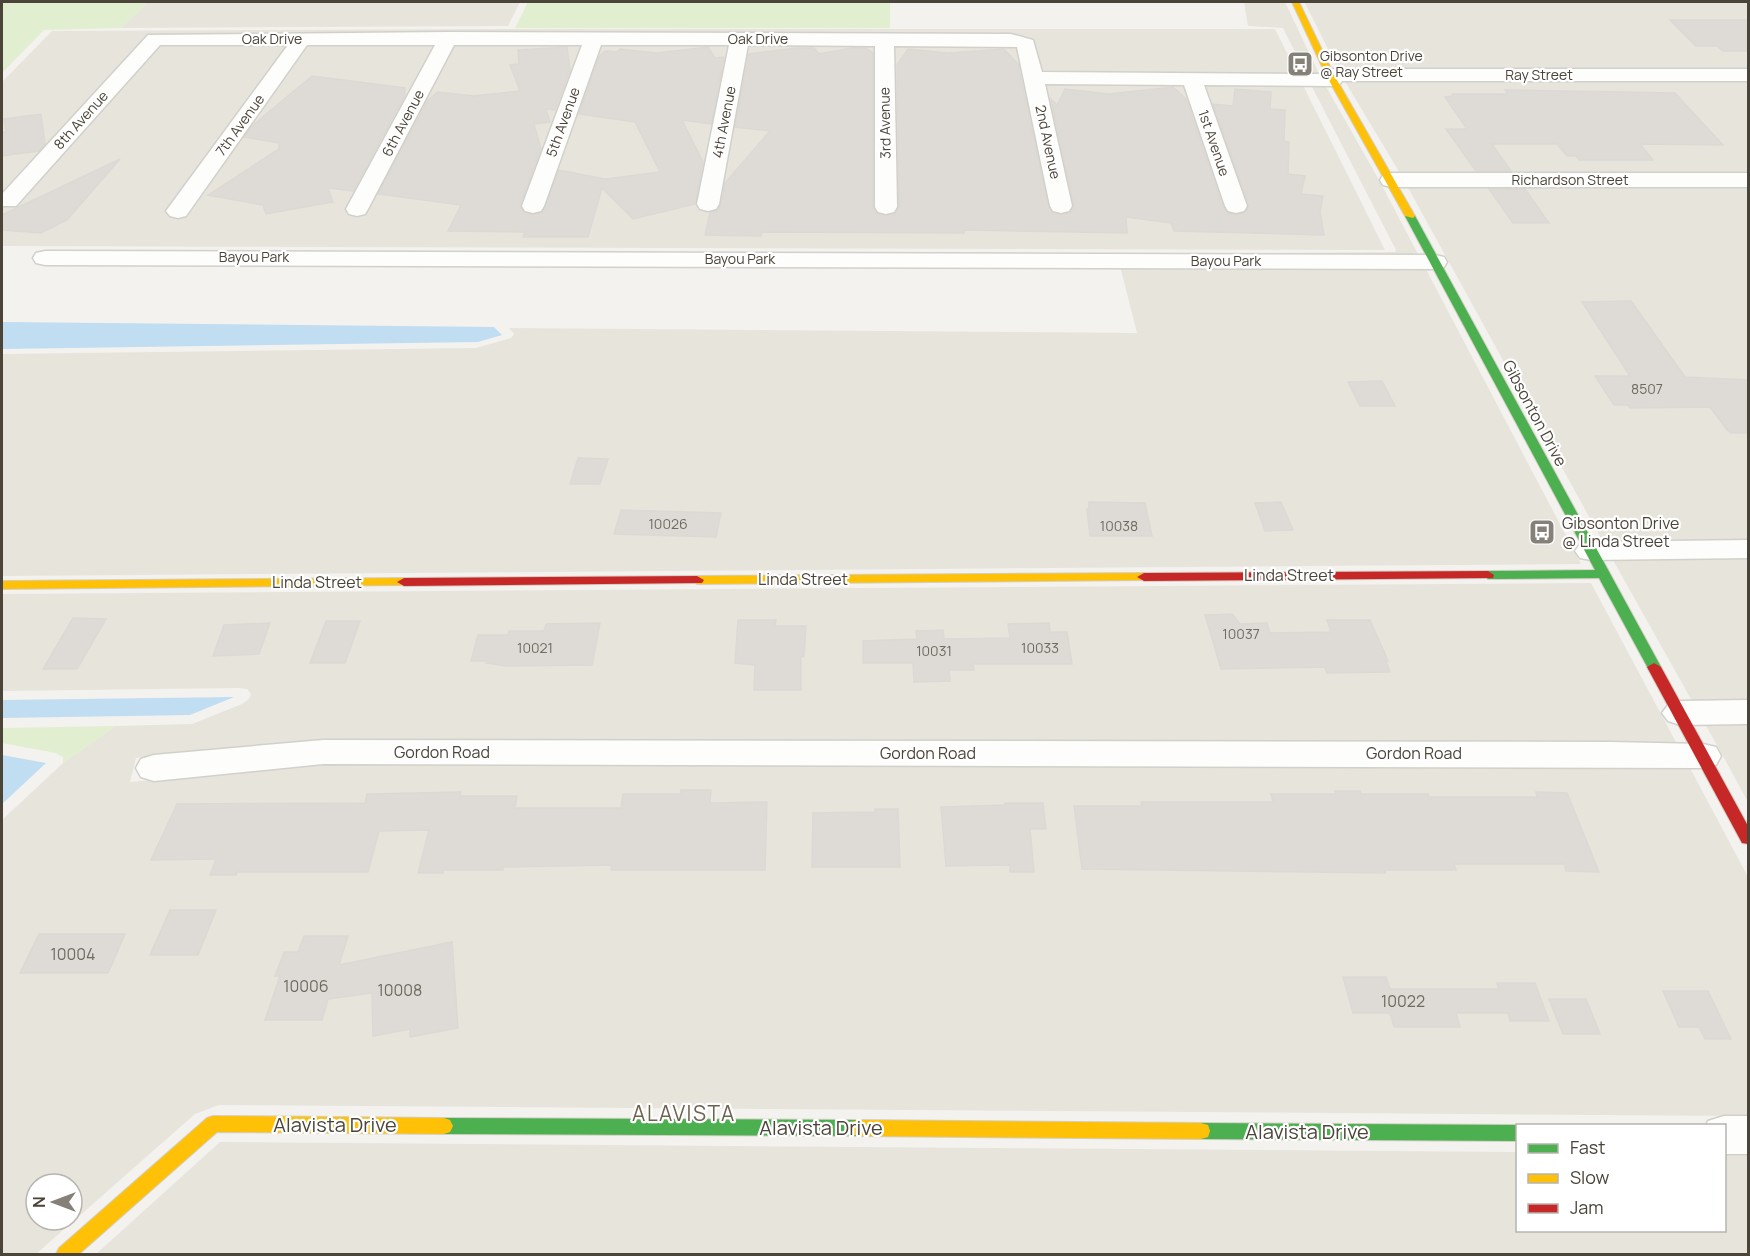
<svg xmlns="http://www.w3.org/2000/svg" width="1750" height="1256" font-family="Manrope,sans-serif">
  <rect width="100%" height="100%" fill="#f4f2ee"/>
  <g fill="#e7e4dc" fill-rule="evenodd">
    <polygon points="148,2 520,2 508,26 121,28"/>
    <polygon points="1244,2 1285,2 1320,76 1307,76 1283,28 1248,26"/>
    <polygon points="1305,3 1748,3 1748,71 1339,71"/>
    <polygon points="506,29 1275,29 1385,250 2,246 2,82 52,31"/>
    <polygon points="1343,78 1748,79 1748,175 1401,175"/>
    <polygon points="1310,83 1324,83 1379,180 1581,564 2,576 2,354 476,348 511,338 514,334 509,328 1137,333 1117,254 1395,252 1396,250"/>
    <polygon points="1406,184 1748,185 1748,540 1603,542"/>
    <polygon points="1748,558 1748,702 1692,701 1613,560"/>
    <path d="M1591 583 1677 744 1606 742 327 740 136 758 130 782 320 764 1690 768 1748 877V1116L219 1105 195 1114 36 1254H2V820L63 763 115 726 192 724 242 704 249 699 251 694 247 689 238 688 2 691V594ZM36 1184H72V1220H36Z"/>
    <polygon points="1705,724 1748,724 1748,802 1723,756"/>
    <polygon points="220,1142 1517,1152 1518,1230 1724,1230 1725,1154 1748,1154 1748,1254 96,1254"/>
  </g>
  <g fill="#e1eecf">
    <polygon points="2,2 148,2 121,28 44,30 2,73"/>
    <polygon points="528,2 890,2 890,28 515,28"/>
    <polygon points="115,726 63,763 63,757 56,753 2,743 2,728"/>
  </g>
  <g fill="#c0ddf1">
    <polygon points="2,322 494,327 502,335 478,342 2,349"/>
    <polygon points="234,697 190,715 2,718 2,700"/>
    <polygon points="2,755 46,763 2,804"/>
  </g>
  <g fill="#dedbd6" stroke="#dcd9d4" stroke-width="1.5">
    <polygon points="1670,20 1749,20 1749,51 1723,51 1717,46 1696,46"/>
    <polygon points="567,47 570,70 555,110 546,109 550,122 534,124 541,149 520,205 523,212 532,215 543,212 559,170 605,179 660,172 635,122 579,114 599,57 605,51 617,52 620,49 656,53 708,47 715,58 724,57 711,124 682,120 703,162 695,204 633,219 602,188 588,237 523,237 525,232 448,231 461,205 378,194 428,100 438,92 474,96 520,91 510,65 519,64 518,50"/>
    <polygon points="796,48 814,48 819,54 851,48 866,48 873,53 873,207 877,214 885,216 895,214 899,207 897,65 908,49 948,53 1004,49 1018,64 1048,206 1052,213 1060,215 1070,213 1074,206 1051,99 1057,105 1065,89 1109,94 1173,87 1186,99 1223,207 1227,213 1235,215 1245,213 1249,205 1213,104 1233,106 1235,89 1271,92 1270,109 1285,110 1284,141 1289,142 1288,174 1305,176 1301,194 1323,196 1320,212 1324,235 1174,231 1171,223 1126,217 1127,233 964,230 964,233 762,232 761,236 705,235 710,213 717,211 721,205 725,183 770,131 735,127 749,54"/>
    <polygon points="312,76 405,88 405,95 353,191 328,188 333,202 266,214 263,205 208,195 279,149 279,143 244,137 252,126"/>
    <polygon points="1505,90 1675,93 1723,145 1640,144 1653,160 1579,160 1576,156 1567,156 1557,144 1492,144 1511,171 1476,171 1446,129 1467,129 1445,97 1453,96 1452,94 1508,94"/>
    <polygon points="41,114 45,144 39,151 2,156 2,132 6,132 4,119"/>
    <polygon points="120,159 67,220 41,233 2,230 2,215"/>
    <polygon points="1489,189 1525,189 1549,223 1513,223"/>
    <polygon points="1631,301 1685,377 1749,380 1749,433 1731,433 1727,430 1710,407 1630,408 1628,405 1614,405 1595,376 1630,376 1582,302"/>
    <polygon points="1382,381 1395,406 1360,406 1348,382"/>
    <polygon points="578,458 608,459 600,484 570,484"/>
    <polygon points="1089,502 1145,503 1152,536 1090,536 1087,509 1089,509"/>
    <polygon points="1281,502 1293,530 1265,531 1255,503"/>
    <polygon points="621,510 721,513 716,537 614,534"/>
    <polygon points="1232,614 1240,624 1267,623 1270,633 1331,632 1327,620 1370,620 1388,661 1386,661 1390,672 1327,673 1325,667 1221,669 1205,615"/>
    <polygon points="73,618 106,619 77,669 43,669"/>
    <polygon points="738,620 776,620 775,626 806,626 804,656 801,657 801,690 754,690 755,665 735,663"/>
    <polygon points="326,621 360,621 345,663 310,663"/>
    <polygon points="270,623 259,654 213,656 224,625"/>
    <polygon points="600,623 592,665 506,666 486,663 487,661 471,661 478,635 508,635 509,631 544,631 546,624"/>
    <polygon points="1049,623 1050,632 1067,632 1072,664 973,664 974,670 949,670 950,681 914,682 913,663 863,663 863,641 917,639 916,631 943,630 944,639 1010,638 1008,624"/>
    <polygon points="681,790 711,790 710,803 767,802 765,870 611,870 612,865 503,867 503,870 443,870 443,873 418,873 429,830 379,831 368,872 237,872 236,875 210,875 216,859 151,860 177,804 365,803 367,794 461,792 460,796 517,796 515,808 621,808 623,794 681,794"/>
    <polygon points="1335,791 1360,791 1361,794 1428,794 1429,797 1537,797 1536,792 1567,793 1599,872 1566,871 1564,864 1454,864 1456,870 1385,870 1385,873 1082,869 1074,806 1142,806 1141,802 1273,802 1271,794 1336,794"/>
    <polygon points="1005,803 1043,803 1046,829 1030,829 1034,872 1010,872 1010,865 946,866 941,807 1005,805"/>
    <polygon points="875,809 898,809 900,867 812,867 813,813 875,812"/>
    <polygon points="170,910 216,910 198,955 150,955"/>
    <polygon points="39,934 125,934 108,973 20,973"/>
    <polygon points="304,936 348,936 339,965 452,942 458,1028 410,1037 410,1029 373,1036 372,993 328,999 322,1020 265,1020 280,976 275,976 284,952 298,952"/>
    <polygon points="1343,977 1386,977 1390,989 1499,989 1497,983 1535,983 1549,1021 1510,1021 1508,1013 1456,1013 1460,1027 1394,1027 1390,1013 1353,1013"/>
    <polygon points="1663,991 1708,991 1731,1039 1705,1039 1699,1027 1679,1027"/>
    <polygon points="1549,999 1586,999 1600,1034 1563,1034"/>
  </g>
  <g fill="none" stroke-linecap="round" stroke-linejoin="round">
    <g stroke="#d2d0cb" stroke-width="3">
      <g id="street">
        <polygon points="448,32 1011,34 1033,40 1042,72 1321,74 1330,69 1748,69 1748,81 1342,81 1340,84 1333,86 1204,85 1247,206 1244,211 1236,213 1228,211 1225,206 1184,85 1045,84 1072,206 1069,211 1061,213 1053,211 1050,206 1017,47 894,46 897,207 894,212 886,214 878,212 875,207 875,46 748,45 719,204 716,209 708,211 700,209 697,204 729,45 601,45 544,206 541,211 533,213 525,211 522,206 582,45 454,45 368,209 365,214 357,216 349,214 346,209 435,45 307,45 186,216 178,218 170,216 166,211 288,45 160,45 16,206 2,206 2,194 148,35"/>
        <polygon points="1391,173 1748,173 1748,187 1391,187 1383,185 1380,180 1383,175"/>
        <polygon points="45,251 1435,255 1444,257 1447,262 1444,267 1435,269 45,265 36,263 33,258 36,253"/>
        <polygon points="1748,540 1748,558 1591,560 1580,558 1575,551 1580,544 1591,542"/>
        <polygon points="1748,700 1748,724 1680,725 1668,721 1662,713 1668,705 1680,701"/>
        <polygon points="323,740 1611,742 1703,744 1716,747 1721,756 1716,765 1703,768 323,764 154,781 141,777 136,768 141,759 154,755"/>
        <polygon points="1724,1116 1748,1116 1748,1154 1724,1154 1724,1126 1706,1126 1708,1121"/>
      </g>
    </g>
    <g stroke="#d3cfc5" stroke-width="2">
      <g id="fast">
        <polygon points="1407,214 1415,216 1661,667 1659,670 1649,670 1599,578 1488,579 1482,575 1488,571 1595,570 1405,216"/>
        <polygon points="444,1118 858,1120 865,1122 867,1128 865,1134 858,1136 444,1134 438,1132 435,1126 438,1120"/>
        <polygon points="1201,1123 1518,1125 1519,1126 1518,1126 1518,1141 1201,1139 1194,1137 1192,1131 1194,1125"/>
      </g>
    </g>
    <g stroke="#d3cfc5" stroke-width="2">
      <g id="slow">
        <polygon points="1292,2 1299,2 1334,75 1415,216 1413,218 1405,216 1326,75"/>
        <polygon points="1144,573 1151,577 1149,580 697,584 690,580 697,576"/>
        <polygon points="404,578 411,582 409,585 2,589 2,581"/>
        <polygon points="213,1116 444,1118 450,1120 453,1126 450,1132 444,1134 217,1132 79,1254 56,1254 59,1248 207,1118"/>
        <polygon points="858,1120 1201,1123 1208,1125 1210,1131 1208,1137 1201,1139 858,1136 851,1134 849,1128 851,1122"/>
      </g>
    </g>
    <g stroke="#d3cfc5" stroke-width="2">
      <g id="jam">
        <polygon points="1488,571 1494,575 1493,578 1144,581 1137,577 1144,573"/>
        <polygon points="697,576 704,580 702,583 404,586 397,582 404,578"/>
        <polygon points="1654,663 1661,667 1748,826 1748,844 1742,843 1647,667"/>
      </g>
    </g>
    <use href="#street" fill="#fdfdfc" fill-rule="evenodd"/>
    <use href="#fast" fill="#4caf50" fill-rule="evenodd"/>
    <use href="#slow" fill="#ffc107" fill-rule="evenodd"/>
    <use href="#jam" fill="#c62828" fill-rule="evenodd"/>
  </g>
  <defs>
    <g id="bus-square" transform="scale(1.35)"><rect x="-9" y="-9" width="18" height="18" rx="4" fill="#868178" stroke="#fff"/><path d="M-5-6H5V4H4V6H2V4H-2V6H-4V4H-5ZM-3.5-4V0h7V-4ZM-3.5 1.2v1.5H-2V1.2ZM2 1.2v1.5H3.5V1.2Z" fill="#fff"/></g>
  </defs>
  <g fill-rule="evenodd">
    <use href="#bus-square" x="1300" y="64"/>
    <use href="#bus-square" x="1542" y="532"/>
  </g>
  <g text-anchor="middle" stroke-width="4.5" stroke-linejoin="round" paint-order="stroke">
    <g font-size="14" fill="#4b4439" stroke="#fff">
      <text x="272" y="44">Oak Drive</text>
      <text x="758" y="44">Oak Drive</text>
      <text x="1539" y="80">Ray Street</text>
      <text transform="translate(81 120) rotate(-48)" y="5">8th Avenue</text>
      <text transform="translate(563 122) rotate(-70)" y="5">5th Avenue</text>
      <text transform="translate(724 122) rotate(-79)" y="5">4th Avenue</text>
      <text transform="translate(403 123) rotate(-62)" y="5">6th Avenue</text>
      <text transform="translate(885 123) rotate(-91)" y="5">3rd Avenue</text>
      <text transform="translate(240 125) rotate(-54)" y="5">7th Avenue</text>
      <text transform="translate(1048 142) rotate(78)" y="5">2nd Avenue</text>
      <text transform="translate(1214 143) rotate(71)" y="5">1st Avenue</text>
      <text x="1570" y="185">Richardson Street</text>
      <text x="254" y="262">Bayou Park</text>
      <text x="740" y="264">Bayou Park</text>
      <text x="1226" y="266">Bayou Park</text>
    </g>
    <g font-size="14" fill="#4b4439" stroke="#fff" text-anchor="start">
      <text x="1320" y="61">Gibsonton Drive<tspan x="1320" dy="16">@ Ray Street</tspan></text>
    </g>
    <g font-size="14" fill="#706a61">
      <text x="1647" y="394">8507</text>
      <text x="668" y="529">10026</text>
      <text x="1119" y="531">10038</text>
      <text x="1241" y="639">10037</text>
      <text x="535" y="653">10021</text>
      <text x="1040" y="653">10033</text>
      <text x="934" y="656">10031</text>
    </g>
    <g font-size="16" fill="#4b4439" stroke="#fff">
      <text transform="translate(1535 413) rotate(62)" y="6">Gibsonton Drive</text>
      <text x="1289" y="581">Linda Street</text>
      <text x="803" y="585">Linda Street</text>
      <text x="317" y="588">Linda Street</text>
      <text x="442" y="758">Gordon Road</text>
      <text x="928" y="759">Gordon Road</text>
      <text x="1414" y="759">Gordon Road</text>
    </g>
    <g font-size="16" fill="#4b4439" stroke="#fff" text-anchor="start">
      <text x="1562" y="529">Gibsonton Drive<tspan x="1562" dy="18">@ Linda Street</tspan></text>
    </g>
    <g font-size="16" fill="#706a61">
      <text x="73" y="960">10004</text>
      <text x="306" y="992">10006</text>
      <text x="400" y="996">10008</text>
      <text x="1403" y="1007">10022</text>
    </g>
    <g font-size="20" fill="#4b4439" stroke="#fff">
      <text x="335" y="1132">Alavista Drive</text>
      <text x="821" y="1135">Alavista Drive</text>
      <text x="1307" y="1139">Alavista Drive</text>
    </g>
    <g font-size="21" letter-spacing="1.5" fill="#6e6250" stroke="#fff">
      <text x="684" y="1121">ALAVISTA</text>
    </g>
  </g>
  <rect width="1750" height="1256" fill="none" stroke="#4b4439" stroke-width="6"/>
  <rect x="1516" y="1124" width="210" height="108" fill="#ffffff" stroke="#b7b4b0" stroke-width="1.5"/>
  <rect x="1528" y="1144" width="30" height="9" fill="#4caf50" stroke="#b7b4b0" stroke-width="1.5"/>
  <text x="1570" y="1154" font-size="18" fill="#4b4439">Fast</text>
  <rect x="1528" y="1174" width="30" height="9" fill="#ffc107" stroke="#b7b4b0" stroke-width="1.5"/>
  <text x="1570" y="1184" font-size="18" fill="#4b4439">Slow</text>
  <rect x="1528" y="1204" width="30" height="9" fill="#c62828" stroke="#b7b4b0" stroke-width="1.5"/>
  <text x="1570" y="1214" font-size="18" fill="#4b4439">Jam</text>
  <g transform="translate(54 1202) rotate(270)"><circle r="28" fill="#ffffff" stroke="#b7b4b0" stroke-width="1.5"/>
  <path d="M0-4.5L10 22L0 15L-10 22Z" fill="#868178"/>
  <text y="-9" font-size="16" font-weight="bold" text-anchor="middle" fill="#4b4439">N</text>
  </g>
</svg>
